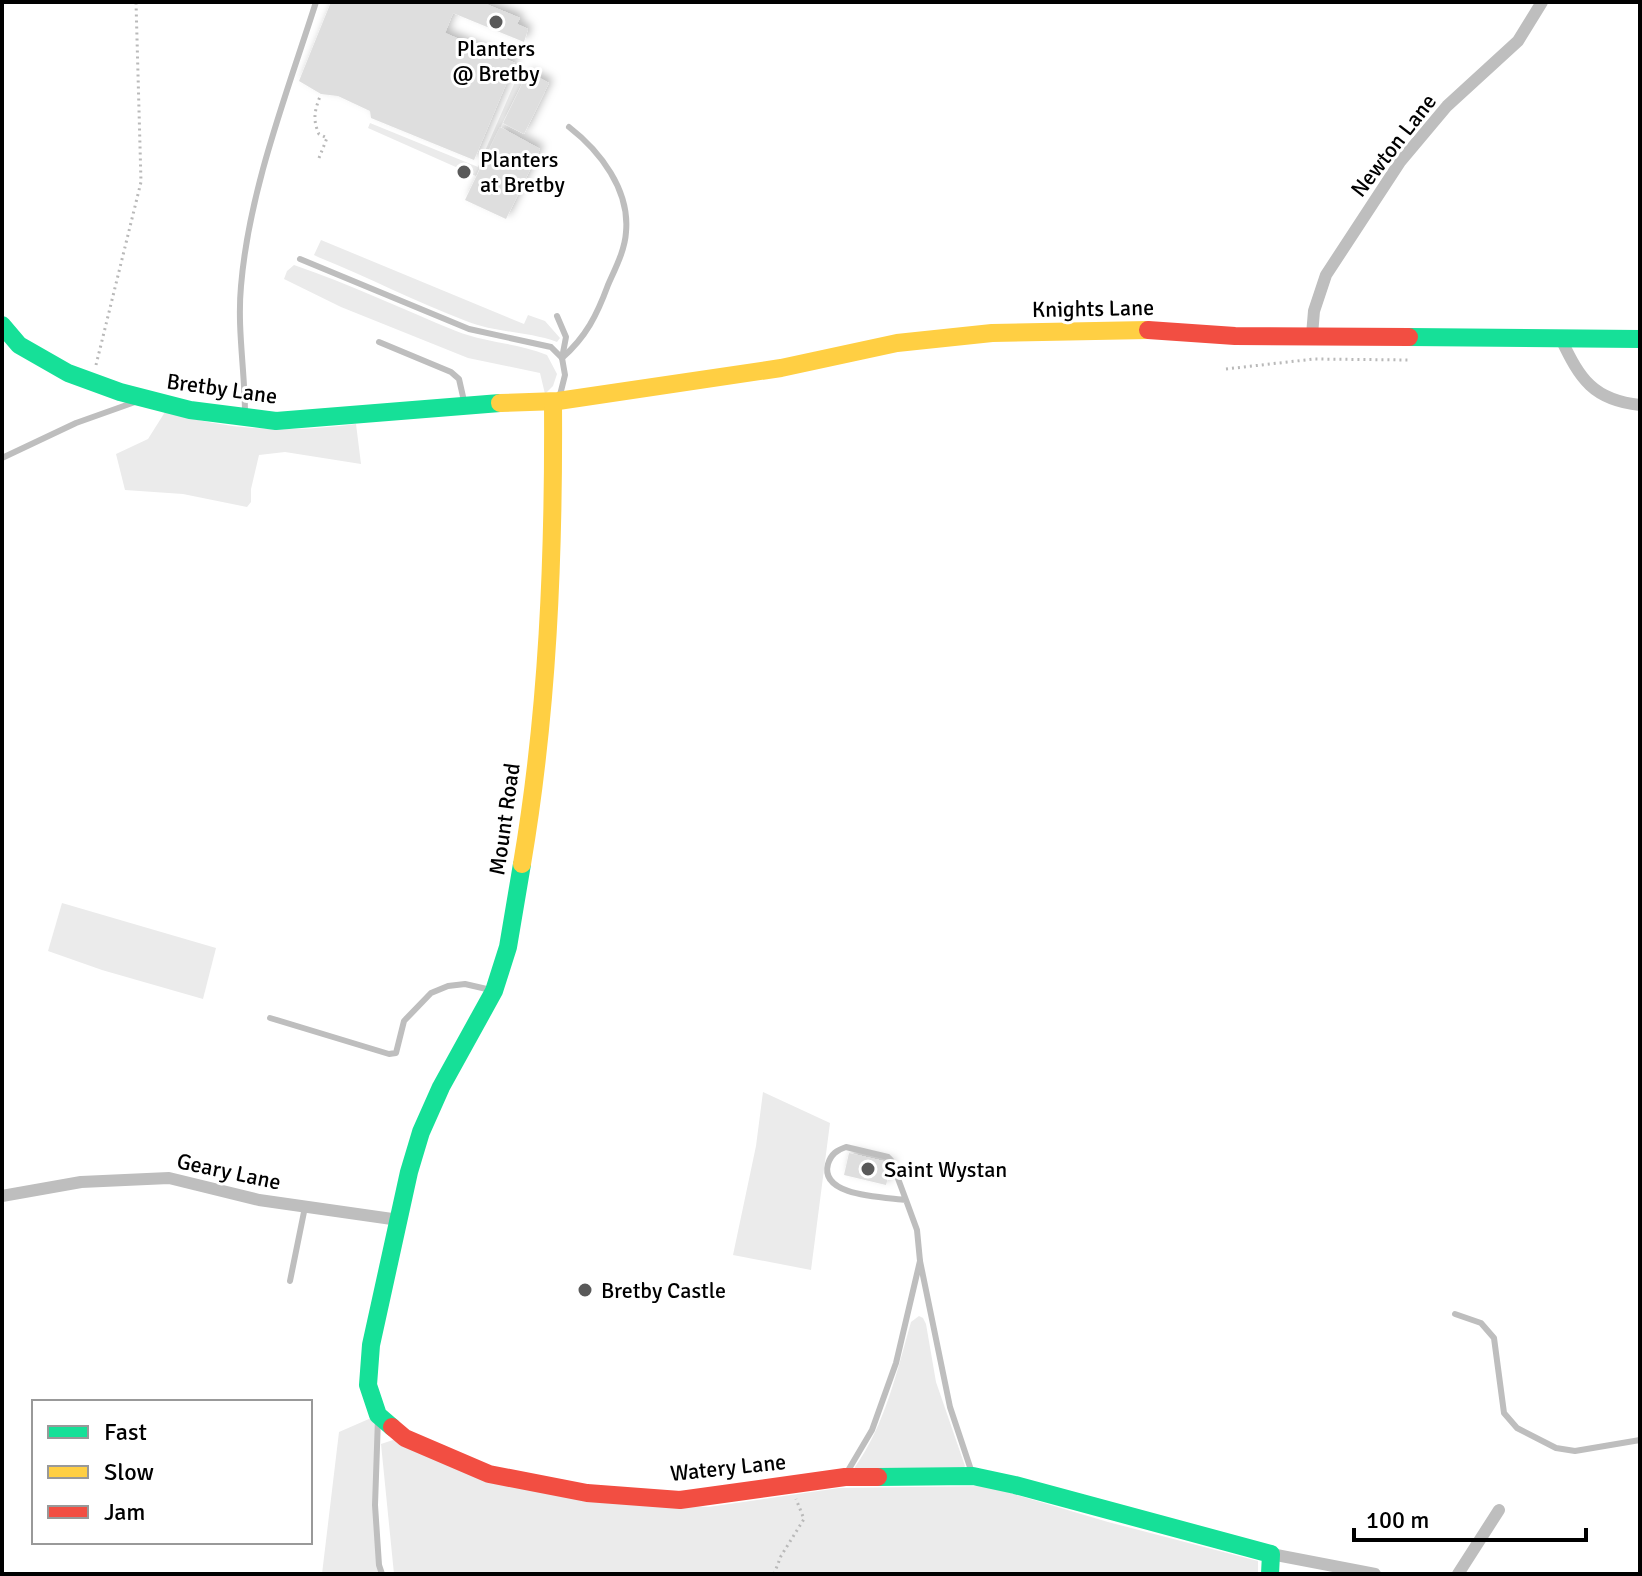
<svg xmlns="http://www.w3.org/2000/svg" width="1642" height="1576" font-family="Signika,sans-serif">
  <defs>
    <filter id="shadow"><feDropShadow dx="4" dy="-4" stdDeviation="4" flood-color="#0004"/></filter>
  </defs>
  <rect width="100%" height="100%" fill="#fff"/>
  <g fill="#ebebeb">
    <polygon points="528,72 476,176 368,128 370,123 478,167 519,73"/>
    <path d="M321 240 524 324 528 315 545 321 560 338 557 342C527 331 496 333 466 321 416 302 368 277 318 257L314 255Z"/>
    <path d="M294 265C350 284 402 309 456 331 486 343 518 343 547 355L557 374 553 386 545 394 540 373 468 358 341 307 284 279 287 271Z"/>
    <path d="M165 412C234 431 286 433 356 424L361 464 285 452 259 455 251 489V502L247 507 183 494 125 490 116 454 148 439Z"/>
    <polygon points="62,903 216,948 203,999 102,970 48,951"/>
    <polygon points="763,1092 830,1123 811,1270 733,1255 756,1146"/>
    <path d="M919 1316 923 1318 926 1324 936 1382 965 1466 962 1471H855V1467C885 1425 897 1371 911 1322Z"/>
    <polygon points="378,1415 375,1505 382,1574 322,1574 339,1432"/>
    <polygon points="396,1439 585,1499 708,1507 839,1488 987,1486 1108,1522 1258,1561 1258,1574 394,1574 381,1444"/>
  </g>
  <g fill="#dedede" filter="url(#shadow)">
    <polygon points="331,2 481,2 520,18 517,24 528,29 524,42 453,13 445,33 515,63 474,160 371,118 370,111 338,96 321,94 299,81"/>
    <polygon points="528,72 549,83 524,134 503,123"/>
    <polygon points="500,127 540,149 506,219 465,200"/>
    <polygon points="849,1153 892,1163 886,1185 844,1175"/>
  </g>
  <g fill="none" stroke-linecap="round" stroke-linejoin="round">
    <g stroke="#b9b9b9" stroke-width="3" stroke-dasharray="2 4" stroke-linecap="butt">
      <path d="M319 158 327 138 319 134C312 119 315 109 321 94"/>
      <polyline points="96,365 141,182 136,2"/>
      <polyline points="1226,369 1314,359 1409,360"/>
      <polyline points="774,1574 781,1556 804,1519 796,1499"/>
    </g>
    <g stroke="#bebebe" stroke-width="6">
      <polyline points="300,259 469,329 551,347 562,358 565,375 559,399"/>
      <polyline points="557,316 566,337 562,358"/>
      <polyline points="379,342 451,372 459,379 464,401"/>
      <path d="M562 358C586 337 597 315 608 285 615 269 625 250 626 232 630 190 600 151 569 127"/>
      <path d="M245 414C245 371 237 329 241 286 249 190 287 93 316 2"/>
      <polyline points="2,458 76,423 135,402"/>
      <polyline points="270,1018 389,1054 396,1053 404,1021 431,993 448,986 465,984 491,990"/>
      <path d="M906 1200 891 1160 888 1157 846 1147C837 1150 831 1154 828 1164 819 1197 885 1197 906 1200L917 1230 920 1261"/>
      <polyline points="290,1281 305,1207"/>
      <polyline points="1455,1314 1481,1323 1494,1338 1504,1413 1517,1428 1556,1448 1575,1451 1640,1440"/>
      <polyline points="378,1418 375,1505 379,1565 382,1574"/>
      <polyline points="846,1474 872,1430 896,1363 920,1261 950,1407 972,1473"/>
    </g>
    <g stroke="#bebebe" stroke-width="12">
      <polyline points="1312,335 1314,311 1326,275 1400,162 1447,106 1518,41 1542,2"/>
      <path d="M1561 339C1580 379 1593 400 1640 405"/>
      <polyline points="2,1196 81,1182 169,1178 259,1200 399,1220"/>
      <polyline points="1271,1554 1375,1574"/>
      <polyline points="1458,1574 1499,1510"/>
    </g>
    <g stroke="#16e098" stroke-width="18">
      <polyline points="2,325 19,345 68,373 120,392 190,410 276,421 500,403"/>
      <polyline points="1409,337 1640,339"/>
      <polyline points="392,1427 378,1415 368,1385 371,1345 409,1172 421,1132 441,1087 494,991 508,947 522,864"/>
      <polyline points="878,1477 973,1476 1015,1485 1271,1554 1270,1574"/>
    </g>
    <g stroke="#ffcf43" stroke-width="18">
      <polyline points="500,403 558,401 781,368 897,343 992,333 1148,330"/>
      <path d="M522 864C548 711 554 557 553 402"/>
    </g>
    <g stroke="#f24e42" stroke-width="18">
      <polyline points="1148,330 1235,336 1409,337"/>
      <polyline points="392,1427 405,1438 489,1474 587,1493 680,1500 845,1477 878,1477"/>
    </g>
  </g>
  <g fill="#595959" stroke="#fff" stroke-width="3">
    <circle cx="496" cy="22" r="8"/>
    <circle cx="464" cy="172" r="8"/>
    <circle cx="868" cy="1169" r="8"/>
    <circle cx="585" cy="1290" r="8"/>
  </g>
  <g text-anchor="middle" stroke-width="6" stroke-linejoin="round" paint-order="stroke">
    <g font-size="22" fill="#000" stroke="#fff" text-anchor="start">
      <text x="496" y="56" text-anchor="middle">Planters<tspan x="496" dy="25">@ Bretby</tspan></text>
      <text x="480" y="167">Planters<tspan x="480" dy="25">at Bretby</tspan></text>
      <text x="884" y="1177">Saint Wystan</text>
      <text x="601" y="1298">Bretby Castle</text>
    </g>
    <g font-size="22" fill="#000" stroke="#fff">
      <text transform="translate(1393 145) rotate(-52)" y="8">Newton Lane</text>
      <text transform="translate(1093 308) rotate(-1)" y="8">Knights Lane</text>
      <text transform="translate(222 388) rotate(8)" y="8">Bretby Lane</text>
      <text transform="translate(504 819) rotate(-82)" y="8">Mount Road</text>
      <text transform="translate(229 1171) rotate(12)" y="8">Geary Lane</text>
      <text transform="translate(728 1467) rotate(-6)" y="8">Watery Lane</text>
    </g>
  </g>
  <rect width="1642" height="1576" fill="none" stroke="#000000" stroke-width="8"/>
  <rect x="32" y="1400" width="280" height="144" fill="#ffffff" stroke="#999999" stroke-width="2"/>
  <rect x="48" y="1426" width="40" height="12" fill="#16e098" stroke="#999999" stroke-width="2"/>
  <text x="104" y="1440" font-size="24" fill="#000000">Fast</text>
  <rect x="48" y="1466" width="40" height="12" fill="#ffcf43" stroke="#999999" stroke-width="2"/>
  <text x="104" y="1480" font-size="24" fill="#000000">Slow</text>
  <rect x="48" y="1506" width="40" height="12" fill="#f24e42" stroke="#999999" stroke-width="2"/>
  <text x="104" y="1520" font-size="24" fill="#000000">Jam</text>
  <path d="M1354 1528v12h232v-12" fill="none" stroke="#000000" stroke-width="4"/>
  <text x="1366" y="1528" font-size="24" fill="#000000" stroke="#ffffff" stroke-width="6" paint-order="stroke">100 m</text>
</svg>
